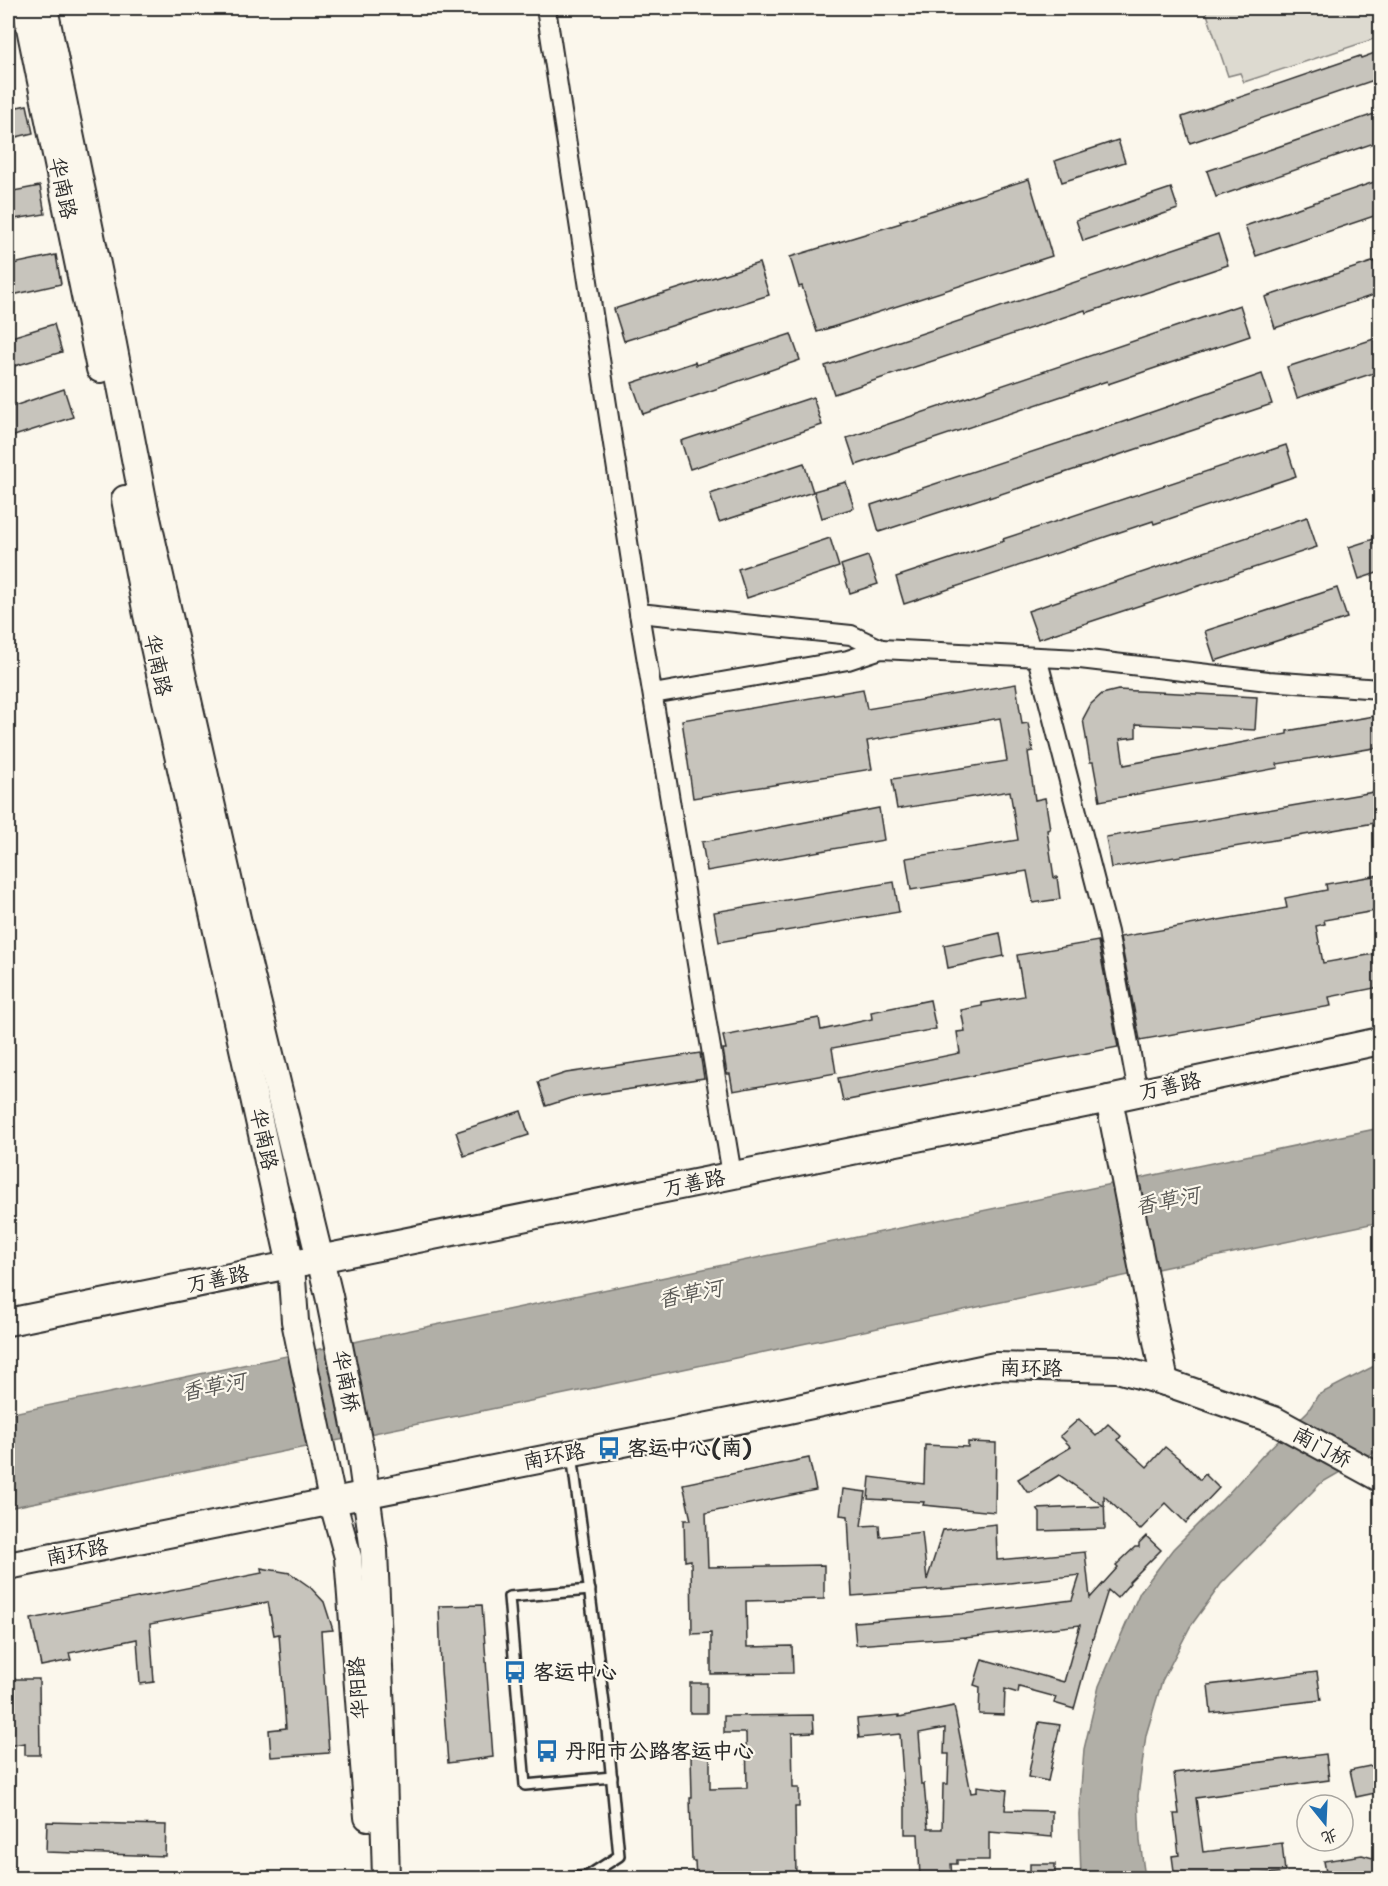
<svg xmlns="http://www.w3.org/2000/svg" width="1388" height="1886" font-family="'Shantell Sans','LXGW WenKai TC',sans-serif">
  <rect width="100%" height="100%" fill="#fbf7ec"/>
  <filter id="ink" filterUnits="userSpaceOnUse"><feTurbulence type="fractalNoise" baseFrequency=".0167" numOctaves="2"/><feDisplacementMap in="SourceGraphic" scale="12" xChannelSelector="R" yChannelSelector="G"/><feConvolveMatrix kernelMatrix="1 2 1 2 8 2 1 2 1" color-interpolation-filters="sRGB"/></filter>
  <g filter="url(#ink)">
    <polygon fill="#dddad0" stroke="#84827e" stroke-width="1.5" points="1205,8 1380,8 1380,37 1244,82 1240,73 1228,76"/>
    <g fill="#b1afa7" stroke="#7b7a75" stroke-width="1.5">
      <polygon points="1380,1128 1380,1222 589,1389 8,1508 8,1414"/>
      <polygon points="1380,1363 1380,1449 1321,1483 1221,1584 1190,1627 1162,1681 1146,1735 1138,1796 1140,1841 1145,1878 1081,1878 1079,1814 1084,1749 1099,1686 1140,1592 1173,1549 1226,1496 1263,1455 1308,1411 1318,1395"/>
    </g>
    <g fill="#c7c4bc" stroke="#2b2b2b" stroke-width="1.5" fill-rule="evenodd">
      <polygon points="1380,51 1380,78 1190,143 1182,117 1360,56 1361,58"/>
      <polygon points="27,105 33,133 8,139 8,109"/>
      <polygon points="1380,112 1380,141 1216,197 1207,171"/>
      <polygon points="1118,140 1125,162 1062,182 1055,161"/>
      <polygon points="1029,179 1052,256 817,332 802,286 799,287 790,257 901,223 900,221"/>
      <polygon points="1380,180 1380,214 1256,256 1245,226"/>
      <polygon points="40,186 45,214 8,220 8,192"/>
      <polygon points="1171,188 1178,209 1083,241 1076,220"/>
      <polygon points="1218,234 1228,265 1086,313 1085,310 834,394 825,366"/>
      <polygon points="56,255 61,284 8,296 8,265"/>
      <polygon points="1375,261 1380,277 1380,293 1275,328 1265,297"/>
      <polygon points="759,263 769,295 624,341 614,309"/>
      <polygon points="1240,305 1250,336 1108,384 1107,381 856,465 847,438"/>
      <polygon points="54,324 62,352 8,368 8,338"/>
      <polygon points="791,334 800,360 643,414 632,383 695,362 696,365"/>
      <polygon points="1380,337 1380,371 1297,398 1287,367"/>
      <polygon points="1262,374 1272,404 989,498 989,496 879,532 871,505 1120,423"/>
      <polygon points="64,389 73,417 8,438 8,408"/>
      <polygon points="813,397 822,425 690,469 681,441"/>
      <polygon points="1286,445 1296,476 1154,524 1153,521 904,604 896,577 1004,541 1003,539"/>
      <polygon points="804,463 813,492 719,522 710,494"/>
      <polygon points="846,482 854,508 822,518 814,491"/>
      <polygon points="1307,517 1317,547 1038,639 1028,611"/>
      <polygon points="1380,537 1380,572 1359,579 1349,547"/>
      <polygon points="830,538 839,567 747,598 738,569"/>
      <polygon points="868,556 878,584 850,593 841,565"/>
      <polygon points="1337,588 1347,618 1215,661 1205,631"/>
      <polygon points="1016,684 1022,724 1028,723 1033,751 1028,752 1035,800 1045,798 1050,829 1047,830 1054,878 1057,877 1060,899 1033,903 1027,871 911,890 906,858 1018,840 1010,791 897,809 892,779 1007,761 1000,718 867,741 872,769 693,798 682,720 863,689 867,709"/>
      <polygon points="1118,690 1257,697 1255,730 1136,724 1136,737 1120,739 1124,765 1287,734 1287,731 1380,715 1380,747 1277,764 1278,768 1100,801 1093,762 1090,762 1083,719 1091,704 1102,694"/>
      <polygon points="1380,791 1380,822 1111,868 1106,837"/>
      <polygon points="879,808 884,840 707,871 702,842"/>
      <polygon points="1380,875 1380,910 1324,920 1325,924 1316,926 1323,963 1380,953 1380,987 1329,997 1331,1006 1140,1040 1120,937 1287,908 1285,898 1327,890 1326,884"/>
      <polygon points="894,882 899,912 719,942 714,912"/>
      <polygon points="1000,933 1004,956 948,968 944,945"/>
      <polygon points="1098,941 1118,1047 843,1101 838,1078 960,1053 957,1032 965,1031 961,1010 982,1006 982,1003 1024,996 1017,955"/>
      <polygon points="930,1000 936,1029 832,1048 836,1073 733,1091 730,1074 727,1074 723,1049 726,1049 723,1036 819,1018 821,1030 872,1019 871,1012"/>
      <polygon points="700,1053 704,1078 571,1098 546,1106 538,1082 566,1073"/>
      <polygon points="521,1111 529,1135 464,1156 456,1132"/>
      <polygon points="1079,1419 1096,1436 1108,1424 1121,1436 1118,1440 1147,1467 1165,1447 1182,1461 1200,1480 1205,1474 1219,1488 1186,1523 1166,1503 1140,1530 1104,1496 1105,1529 1040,1531 1040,1513 1037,1509 1104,1506 1059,1475 1032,1492 1027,1492 1018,1479 1071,1447 1060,1436"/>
      <polygon points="968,1442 996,1443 995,1512 923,1505 924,1502 868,1499 870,1477 924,1484 925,1445 968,1447"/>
      <polygon points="809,1458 816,1490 706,1513 708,1567 824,1565 824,1599 746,1601 747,1647 792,1646 793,1673 711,1674 711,1633 692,1634 691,1560 685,1561 684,1520 691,1520 683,1484"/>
      <polygon points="843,1489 866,1492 861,1526 879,1525 880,1537 922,1532 927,1580 943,1530 996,1524 997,1560 1085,1552 1090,1598 1118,1567 1116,1565 1135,1547 1139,1547 1139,1543 1146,1536 1161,1550 1129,1582 1130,1583 1117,1598 1108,1590 1088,1654 1089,1654 1074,1709 1054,1703 1056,1697 1019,1687 1018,1693 1005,1689 1004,1715 979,1714 980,1687 974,1685 982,1659 1064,1682 1080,1625 965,1638 965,1637 856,1645 854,1622 962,1614 1072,1600 1080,1575 982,1586 852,1596 848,1516 840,1515"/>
      <polygon points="261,1568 290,1573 310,1587 324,1602 333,1630 321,1631 329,1753 271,1757 269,1730 286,1728 279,1634 274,1635 268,1602 150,1624 154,1682 140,1684 137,1639 69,1653 71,1660 41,1666 31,1619 262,1573"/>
      <polygon points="482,1605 493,1757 448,1763 441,1670 439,1606"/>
      <polygon points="1317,1672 1321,1700 1211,1713 1208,1685"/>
      <polygon points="8,1679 39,1679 40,1755 25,1755 25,1743 8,1746"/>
      <rect x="690" y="1683" width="17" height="30"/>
      <path d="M954 1706 971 1793 977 1792V1786L1007 1790 1005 1810 1052 1811V1837L989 1832V1860H957V1864H951L952 1878H920L918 1834H905V1806L900 1734 859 1738 857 1719 899 1715V1717ZM945 1728 944 1754H949L948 1784H943L942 1829H928L924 1784H921L919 1758H921L919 1733Z"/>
      <polygon points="813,1715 814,1732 792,1733 793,1788 799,1788 799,1807 795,1807 796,1878 696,1878 695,1861 692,1861 690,1798 692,1798 691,1755 710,1755 710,1789 747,1788 746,1733 724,1733 724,1716"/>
      <polygon points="1039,1722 1060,1725 1048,1781 1028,1777"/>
      <polygon points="1326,1754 1329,1780 1196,1798 1203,1852 1282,1843 1285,1872 1229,1878 1175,1878 1172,1856 1179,1855 1174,1814 1179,1814 1174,1773"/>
      <polygon points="1380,1764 1380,1792 1356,1797 1350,1770"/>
      <polygon points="47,1822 166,1825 165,1856 46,1852"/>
      <polygon points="1362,1855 1380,1860 1380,1878 1327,1878 1324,1861"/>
      <rect x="1030" y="1864" width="25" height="14"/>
    </g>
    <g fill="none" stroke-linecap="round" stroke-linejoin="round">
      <g stroke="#2b2b2b" stroke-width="14">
        <g id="lane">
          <polyline points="590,1590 509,1597 525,1785 612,1777"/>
          <polyline points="570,1878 588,1876 619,1856 606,1719 572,1454"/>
        </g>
      </g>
      <g stroke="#2b2b2b" stroke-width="22">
        <g id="street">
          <polyline points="546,8 639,613 732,1175"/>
          <polyline points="639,613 851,635 881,649"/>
          <polyline points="1037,657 1108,932 1138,1092"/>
          <polyline points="653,694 848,660 881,649 1080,659 1268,681 1380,689"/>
        </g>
      </g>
      <g stroke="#2b2b2b" stroke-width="30">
        <g id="secondary">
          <polyline points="26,8 100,369"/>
          <polyline points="44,8 106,308 144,505 239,927 329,1296 360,1450 374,1551 382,1736 386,1878"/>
          <polyline points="125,499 147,615 291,1265 295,1321 332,1500 348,1557 368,1817"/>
          <polyline points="1109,1099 1165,1382"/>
          <polyline points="8,1322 1109,1099 1380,1041"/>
          <polyline points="8,1566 779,1412 995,1366 1117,1369 1165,1382 1274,1420 1380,1478"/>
        </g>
      </g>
      <use href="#lane" stroke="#fbf7ec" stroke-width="9"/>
      <use href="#street" stroke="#fbf7ec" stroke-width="18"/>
      <use href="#secondary" stroke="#fbf7ec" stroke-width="26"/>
    </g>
  </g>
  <defs>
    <g id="bus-bare" transform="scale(1.8)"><path d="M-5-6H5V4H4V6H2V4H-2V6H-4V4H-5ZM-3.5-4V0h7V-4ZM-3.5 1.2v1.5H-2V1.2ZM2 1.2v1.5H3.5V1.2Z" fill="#1f6fb2" stroke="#fbf7ec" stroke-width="2.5" paint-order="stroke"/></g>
  </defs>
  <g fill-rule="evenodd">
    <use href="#bus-bare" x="609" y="1448"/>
    <use href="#bus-bare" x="515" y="1672"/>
    <use href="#bus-bare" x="547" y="1751"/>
  </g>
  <g text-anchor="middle" stroke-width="4.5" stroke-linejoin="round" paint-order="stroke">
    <g font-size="21" fill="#2b2b2b" stroke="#fbf7ec">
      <text transform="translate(63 188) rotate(78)" y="7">华南路</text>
      <text transform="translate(158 665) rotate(78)" y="7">华南路</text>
      <text transform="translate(1170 1086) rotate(-12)" y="7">万善路</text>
      <text transform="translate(264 1139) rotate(78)" y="7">华南路</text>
      <text transform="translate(694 1183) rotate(-11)" y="7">万善路</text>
      <text transform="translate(218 1279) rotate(-11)" y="7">万善路</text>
      <text transform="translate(1031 1368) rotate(1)" y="7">南环路</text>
      <text transform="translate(346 1381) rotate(79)" y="7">华南桥</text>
      <text transform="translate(1322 1447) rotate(28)" y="7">南门桥</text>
      <text transform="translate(554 1456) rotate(-11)" y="7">南环路</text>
      <text transform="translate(77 1552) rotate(-11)" y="7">南环路</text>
      <text transform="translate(358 1688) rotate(-94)" y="7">华阳路</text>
    </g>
    <g font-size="21" font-weight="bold" fill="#2b2b2b" stroke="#fbf7ec" text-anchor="start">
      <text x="627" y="1455">客运中心(南)</text>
      <text x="533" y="1679">客运中心</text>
      <text x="565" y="1758">丹阳市公路客运中心</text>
    </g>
    <g font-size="22" font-style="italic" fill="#5a5956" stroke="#fbf7ec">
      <text transform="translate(1167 1200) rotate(-11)" y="8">香草河</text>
      <text transform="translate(690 1293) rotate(-11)" y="8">香草河</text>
      <text transform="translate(213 1386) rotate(-11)" y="8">香草河</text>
    </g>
  </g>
  <rect width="1388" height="1886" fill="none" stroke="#fbf7ec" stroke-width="30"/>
  <rect x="15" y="15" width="1358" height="1856" fill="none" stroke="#2b2b2b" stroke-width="2" filter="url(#ink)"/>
  <g transform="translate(1325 1823) rotate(162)"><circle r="28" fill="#fbf7ec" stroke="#a8a59f" stroke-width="1.5"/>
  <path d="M0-4.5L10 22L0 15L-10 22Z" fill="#1f6fb2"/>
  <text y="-9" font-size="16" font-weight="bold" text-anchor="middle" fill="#2b2b2b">北</text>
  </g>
</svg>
